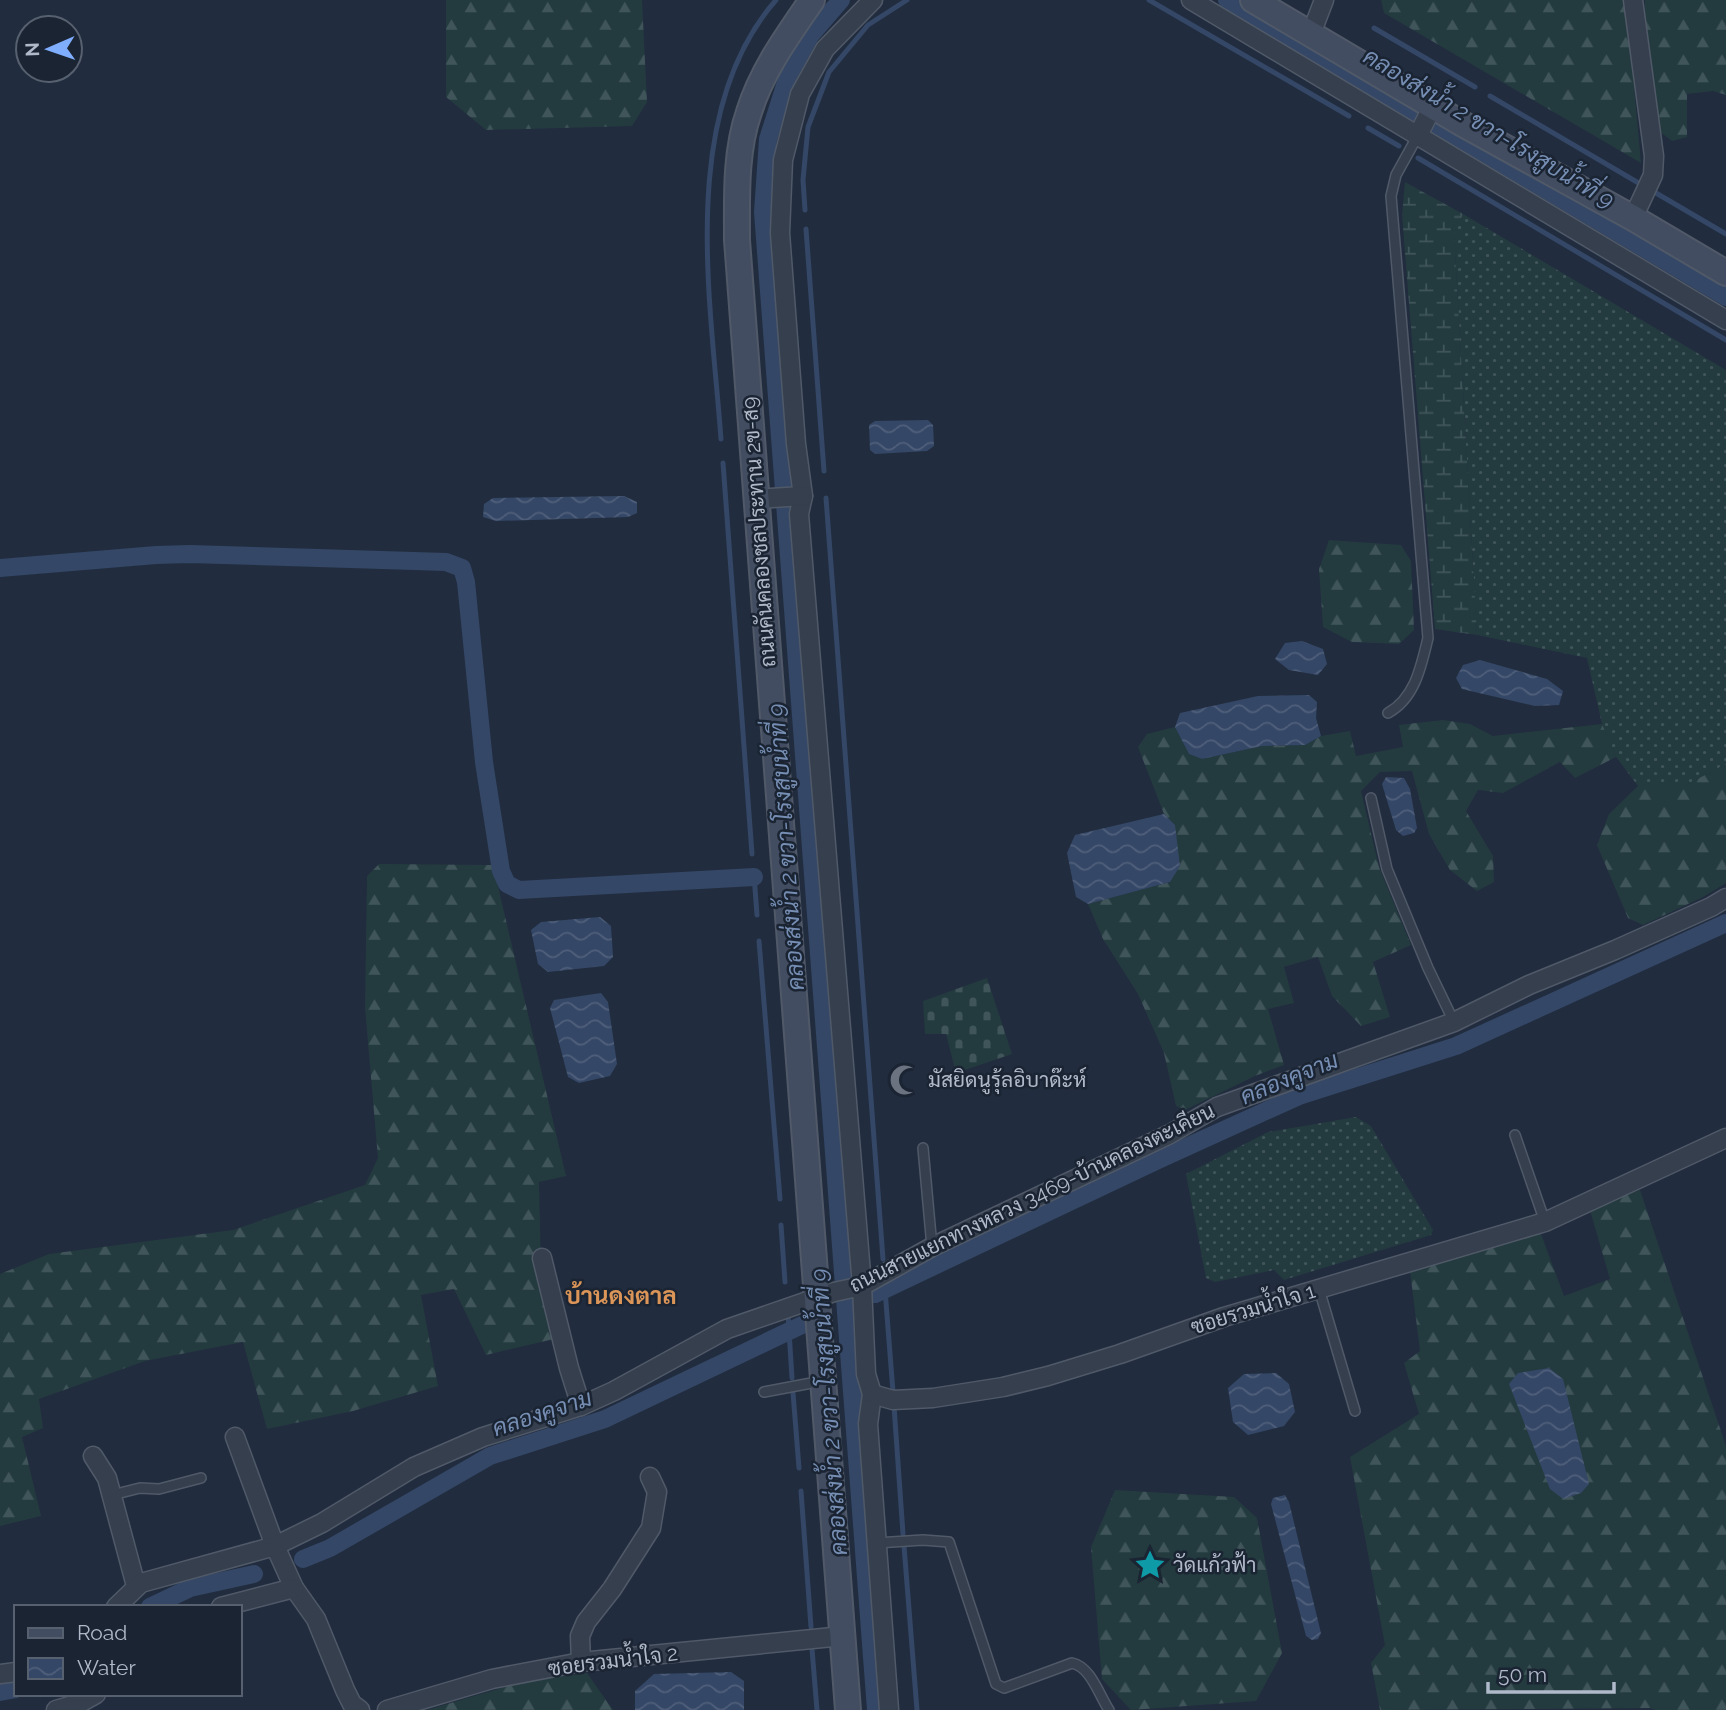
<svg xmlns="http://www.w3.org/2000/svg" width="1726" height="1710" font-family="Raleway,Sarabun,sans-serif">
  <defs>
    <pattern id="grass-dots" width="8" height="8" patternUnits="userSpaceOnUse" patternTransform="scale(1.75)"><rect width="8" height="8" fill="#233b3f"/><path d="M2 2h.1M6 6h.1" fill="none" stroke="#405559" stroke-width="1.8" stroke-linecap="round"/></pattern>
    <pattern id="forest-firs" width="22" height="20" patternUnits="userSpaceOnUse" patternTransform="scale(1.75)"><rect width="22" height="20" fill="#233b3f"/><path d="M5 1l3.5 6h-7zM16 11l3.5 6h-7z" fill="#405559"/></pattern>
    <pattern id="wetland-marsh" width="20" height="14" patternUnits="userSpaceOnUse" patternTransform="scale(1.75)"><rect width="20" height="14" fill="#233b3f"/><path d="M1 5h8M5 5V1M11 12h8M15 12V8" fill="none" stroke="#405559"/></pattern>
    <pattern id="cemetery-stones" width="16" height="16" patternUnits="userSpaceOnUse" patternTransform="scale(1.75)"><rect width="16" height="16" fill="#233b3f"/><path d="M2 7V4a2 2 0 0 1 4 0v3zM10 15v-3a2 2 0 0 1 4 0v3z" fill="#405559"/></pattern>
    <pattern id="water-waves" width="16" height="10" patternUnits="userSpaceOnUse" patternTransform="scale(1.75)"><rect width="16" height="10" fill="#344766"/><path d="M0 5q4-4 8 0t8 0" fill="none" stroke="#4f5f7b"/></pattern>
  </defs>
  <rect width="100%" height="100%" fill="#212c3e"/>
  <g fill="url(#grass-dots)">
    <polygon points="1463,214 1726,370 1726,764 1684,786 1638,786 1616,757 1602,724 1587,658 1477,635 1454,234"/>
    <polygon points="1356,1117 1371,1126 1433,1230 1431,1235 1284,1280 1274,1270 1215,1282 1206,1278 1186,1174 1268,1132"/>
  </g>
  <g fill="url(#forest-firs)">
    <polygon points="446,0 642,0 647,102 632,126 486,130 446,97"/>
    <polygon points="1381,0 1626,0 1641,163 1384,13"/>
    <polygon points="1645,0 1726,0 1726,95 1713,91 1687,94 1687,137 1672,141 1659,131 1644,19"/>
    <polygon points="1329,540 1401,545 1411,561 1414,630 1399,644 1352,642 1323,627 1319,569"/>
    <polygon points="1443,720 1470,724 1493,736 1602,724 1616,757 1575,778 1560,762 1503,793 1478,790 1466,811 1493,856 1494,882 1477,891 1450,870 1429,834 1412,771 1380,772 1361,791 1379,867 1411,945 1373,962 1390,1017 1361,1026 1332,996 1318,957 1284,967 1294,1003 1268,1009 1284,1065 1255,1076 1185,1110 1176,1106 1164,1053 1138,994 1103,939 1088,904 1170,882 1175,825 1164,814 1138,747 1147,734 1175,727 1189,754 1202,759 1262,746 1305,745 1321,736 1350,731 1356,756 1403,747 1399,725"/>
    <polygon points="1726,764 1726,883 1703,897 1643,925 1628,918 1597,845 1609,814 1638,786 1684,786"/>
    <polygon points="379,864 493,865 566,1176 539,1182 541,1272 554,1339 486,1355 454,1289 421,1295 438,1386 353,1411 267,1429 243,1342 145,1361 39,1399 43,1428 22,1437 41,1516 0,1526 0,1274 49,1254 233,1230 365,1185 378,1158 365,1008 367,876"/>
    <polygon points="1640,1190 1726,1446 1726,1710 1655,1710 1650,1708 1380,1710 1371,1663 1385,1645 1350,1457 1419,1414 1404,1363 1420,1351 1410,1271 1418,1259 1538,1226 1564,1296 1610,1279 1589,1207"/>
    <polygon points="1115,1490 1234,1497 1257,1518 1282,1653 1256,1701 1131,1710 1102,1679 1091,1547"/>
    <polygon points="587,1673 613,1710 427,1710 522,1682"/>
  </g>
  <polygon fill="url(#wetland-marsh)" points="1405,182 1463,214 1454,235 1477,635 1435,629 1402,215"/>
  <polygon fill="url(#cemetery-stones)" points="987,978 1012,1054 956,1073 946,1034 925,1034 923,1001"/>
  <g fill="url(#water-waves)">
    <polygon points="928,420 933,425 934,446 927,451 875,454 870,450 869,425 875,421"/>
    <polygon points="624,496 637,502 637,513 628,517 496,521 483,517 484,504 493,498"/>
    <polygon points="1302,641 1323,649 1327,664 1318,675 1289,670 1275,659 1285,643"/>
    <polygon points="1480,660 1547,679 1563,691 1559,705 1535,706 1462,689 1456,678 1463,665"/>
    <polygon points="1309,695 1317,702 1316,718 1321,736 1305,745 1262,746 1202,759 1189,754 1175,727 1180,713 1258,696"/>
    <polygon points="1386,777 1404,778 1410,789 1417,828 1414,833 1403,836 1396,830 1382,784"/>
    <polygon points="1164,814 1175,825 1180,866 1170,882 1088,904 1076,897 1067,853 1075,835"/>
    <polygon points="600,917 611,926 613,957 604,966 548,972 538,964 531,930 541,922"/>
    <polygon points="601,993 608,1002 617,1064 610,1076 579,1083 568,1077 550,1008 554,1000"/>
    <polygon points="1549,1368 1563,1379 1589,1484 1581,1493 1563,1499 1550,1489 1509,1384 1518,1373"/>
    <polygon points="1276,1373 1289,1384 1295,1412 1284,1426 1248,1435 1233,1422 1228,1388 1244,1374"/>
    <polygon points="1285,1495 1289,1502 1321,1633 1318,1639 1312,1640 1306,1636 1271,1504 1273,1498"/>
    <polygon points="731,1672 744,1681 744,1710 635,1710 635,1691 654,1674"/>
  </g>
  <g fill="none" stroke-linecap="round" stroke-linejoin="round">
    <g stroke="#344766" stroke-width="5">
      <polyline points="1149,0 1349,116"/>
      <polyline points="1374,28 1475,87"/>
      <polyline points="1490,96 1642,185"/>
      <polyline points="1368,128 1399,146"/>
      <polyline points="1418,158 1726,340"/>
      <polyline points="1656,193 1726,234"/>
      <polyline points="805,210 803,180 808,127 829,72 868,25 907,0"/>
      <polyline points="806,229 824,471"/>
      <path d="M721 439C711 302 677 113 776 0"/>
      <polyline points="723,463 752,854"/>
      <polyline points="826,498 883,1259"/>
      <polyline points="754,875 757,915"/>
      <polyline points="759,941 780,1199"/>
      <polyline points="781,1225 785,1282"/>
      <polyline points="884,1277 893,1392"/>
      <polyline points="788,1315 792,1378"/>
      <polyline points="793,1393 799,1468"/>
      <polyline points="894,1406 903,1534"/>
      <polyline points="801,1491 811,1627"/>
      <polyline points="904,1546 917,1710"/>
      <polyline points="812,1649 817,1710"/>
    </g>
    <g stroke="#344766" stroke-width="18">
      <polyline points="841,0 810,36 788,76 768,139 763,212 876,1710"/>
      <polyline points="1227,0 1726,297"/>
      <polyline points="0,568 156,555 190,554 446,562 462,568 466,582 484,762 501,871 507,884 519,890 754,877"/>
      <polyline points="875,1294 1160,1159 1299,1096 1456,1046 1726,923"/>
      <polyline points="303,1559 330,1548 490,1456 605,1419 802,1325"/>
      <polyline points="150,1607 190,1588 254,1574"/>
      <polyline points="0,1692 16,1689"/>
    </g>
    <g stroke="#505968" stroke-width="12">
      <g id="lane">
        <path d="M1388 713C1415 698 1421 667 1428 638L1391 196 1396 175 1417 137"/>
        <polyline points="1371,798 1387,869 1428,968 1454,1022"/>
        <polyline points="1515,1135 1545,1222"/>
        <polyline points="923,1148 932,1247"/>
        <polyline points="1319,1289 1355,1411"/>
        <polyline points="764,1392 822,1381"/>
        <polyline points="112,1495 140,1488 159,1489 201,1478"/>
        <path d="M876 1543 923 1540 949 1542 996 1684 1004 1688 1072 1663C1091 1667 1099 1695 1109 1710"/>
      </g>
    </g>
    <g stroke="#505968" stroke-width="21">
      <g id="street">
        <polyline points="873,0 825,49 800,94 783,160 780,233 796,444 803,496 799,514 862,1286 866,1374 872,1394 868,1424 889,1710"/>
        <polyline points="1191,0 1726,320"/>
        <polyline points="1311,34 1324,0"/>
        <polyline points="1417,137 1433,106"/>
        <polyline points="1633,218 1653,175 1654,156 1633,0"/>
        <polyline points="756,499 803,496"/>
        <polyline points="542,1258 569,1368 581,1406"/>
        <polyline points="872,1394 893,1400 933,1398 1003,1387 1048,1376 1120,1354 1224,1317 1545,1222 1726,1138"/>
        <polyline points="235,1437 275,1546 294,1588 316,1619 345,1690 352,1704 360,1710"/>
        <polyline points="93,1456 107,1478 136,1586"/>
        <polyline points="116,1607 141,1583 275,1546 322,1523 414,1467 483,1437 581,1406 614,1391 727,1329 834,1292 862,1286 932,1247 1170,1134 1217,1107 1454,1022 1529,985 1615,950 1711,907 1726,898"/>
        <polyline points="221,1607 294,1588"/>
        <polyline points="581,1662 580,1636 586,1622 612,1589 651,1528 657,1492 650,1477"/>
        <polyline points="0,1674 16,1672"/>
        <polyline points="56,1710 80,1703 96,1694"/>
        <polyline points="387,1710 492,1679 581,1662 843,1636"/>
      </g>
    </g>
    <g stroke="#505968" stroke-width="28">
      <g id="secondary">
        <path d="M812 0C788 35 762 70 749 112 735 152 737 198 737 240L848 1710"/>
        <polyline points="1253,0 1461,123 1633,218 1726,273"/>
      </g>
    </g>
    <use href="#lane" stroke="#353f4d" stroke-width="9"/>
    <use href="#street" stroke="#353f4d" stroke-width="18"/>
    <use href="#secondary" stroke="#434d61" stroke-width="24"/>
  </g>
  <defs>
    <g id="mosque-bare" transform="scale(2.415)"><path d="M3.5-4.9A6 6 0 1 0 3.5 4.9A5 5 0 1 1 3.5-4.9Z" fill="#6b7280" stroke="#1a2432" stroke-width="2.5" paint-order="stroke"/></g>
    <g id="sight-bare" transform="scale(2.415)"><path d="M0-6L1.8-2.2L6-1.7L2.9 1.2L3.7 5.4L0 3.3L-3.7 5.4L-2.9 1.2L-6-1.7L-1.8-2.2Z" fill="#0f9aa8" stroke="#1a2432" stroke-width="2.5" paint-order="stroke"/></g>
  </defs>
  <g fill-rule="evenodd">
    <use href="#mosque-bare" x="905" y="1080"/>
    <use href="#sight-bare" x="1150" y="1565"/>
  </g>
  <g text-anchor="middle" stroke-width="5" stroke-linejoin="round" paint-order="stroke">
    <g font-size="21" fill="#b0b9c9" stroke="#1a2432">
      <text transform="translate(759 532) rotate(-94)" y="7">ถนนคันคลองชลประทาน 2ข-ส9</text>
      <text transform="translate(1032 1198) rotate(-26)" y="7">ถนนสายแยกทางหลวง 3469-บ้านคลองตะเคียน</text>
      <text transform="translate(1253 1309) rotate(-17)" y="7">ซอยรวมน้ำใจ 1</text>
      <text transform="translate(613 1661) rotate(-7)" y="7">ซอยรวมน้ำใจ 2</text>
    </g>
    <g font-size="21" fill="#b0b9c9" stroke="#1a2432" text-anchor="start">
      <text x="928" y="1087">มัสยิดนูรุ้ลอิบาด๊ะห์</text>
      <text x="1173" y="1572">วัดแก้วฟ้า</text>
    </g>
    <g font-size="23" font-style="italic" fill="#768eb3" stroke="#1a2432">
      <text transform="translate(1489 128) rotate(31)" y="8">คลองส่งน้ำ 2 ขวา-โรงสูบน้ำที่ 9</text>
      <text transform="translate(786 847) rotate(-94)" y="8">คลองส่งน้ำ 2 ขวา-โรงสูบน้ำที่ 9</text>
      <text transform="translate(1289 1078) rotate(-22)" y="8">คลองคูจาม</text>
      <text transform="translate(829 1412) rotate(-94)" y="8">คลองส่งน้ำ 2 ขวา-โรงสูบน้ำที่ 9</text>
      <text transform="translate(542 1413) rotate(-18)" y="8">คลองคูจาม</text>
    </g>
    <g font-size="24" font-weight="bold" fill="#dc9558" stroke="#1a2432">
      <text x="621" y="1304">บ้านดงตาล</text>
    </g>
  </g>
  <rect x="14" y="1605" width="228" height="91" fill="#1a2432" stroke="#56606e" stroke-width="2"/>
  <rect x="28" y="1628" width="35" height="10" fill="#434d61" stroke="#56606e" stroke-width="2"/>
  <text x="77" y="1640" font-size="21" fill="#b0b9c9">Road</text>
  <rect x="28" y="1658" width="35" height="21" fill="url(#water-waves)" stroke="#56606e" stroke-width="2"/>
  <text x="77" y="1675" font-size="21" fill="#b0b9c9">Water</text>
  <g transform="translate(49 49) rotate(268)"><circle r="33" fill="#1a2432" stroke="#56606e" stroke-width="2"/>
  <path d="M0-5L12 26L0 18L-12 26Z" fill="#80aeff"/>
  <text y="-10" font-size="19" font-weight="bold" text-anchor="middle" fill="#b0b9c9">N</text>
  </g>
  <path d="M1488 1682v10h126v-10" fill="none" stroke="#b0b9c9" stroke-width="3.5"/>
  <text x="1498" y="1682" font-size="21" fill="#b0b9c9" stroke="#1a2432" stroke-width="5" paint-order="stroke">50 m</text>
</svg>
